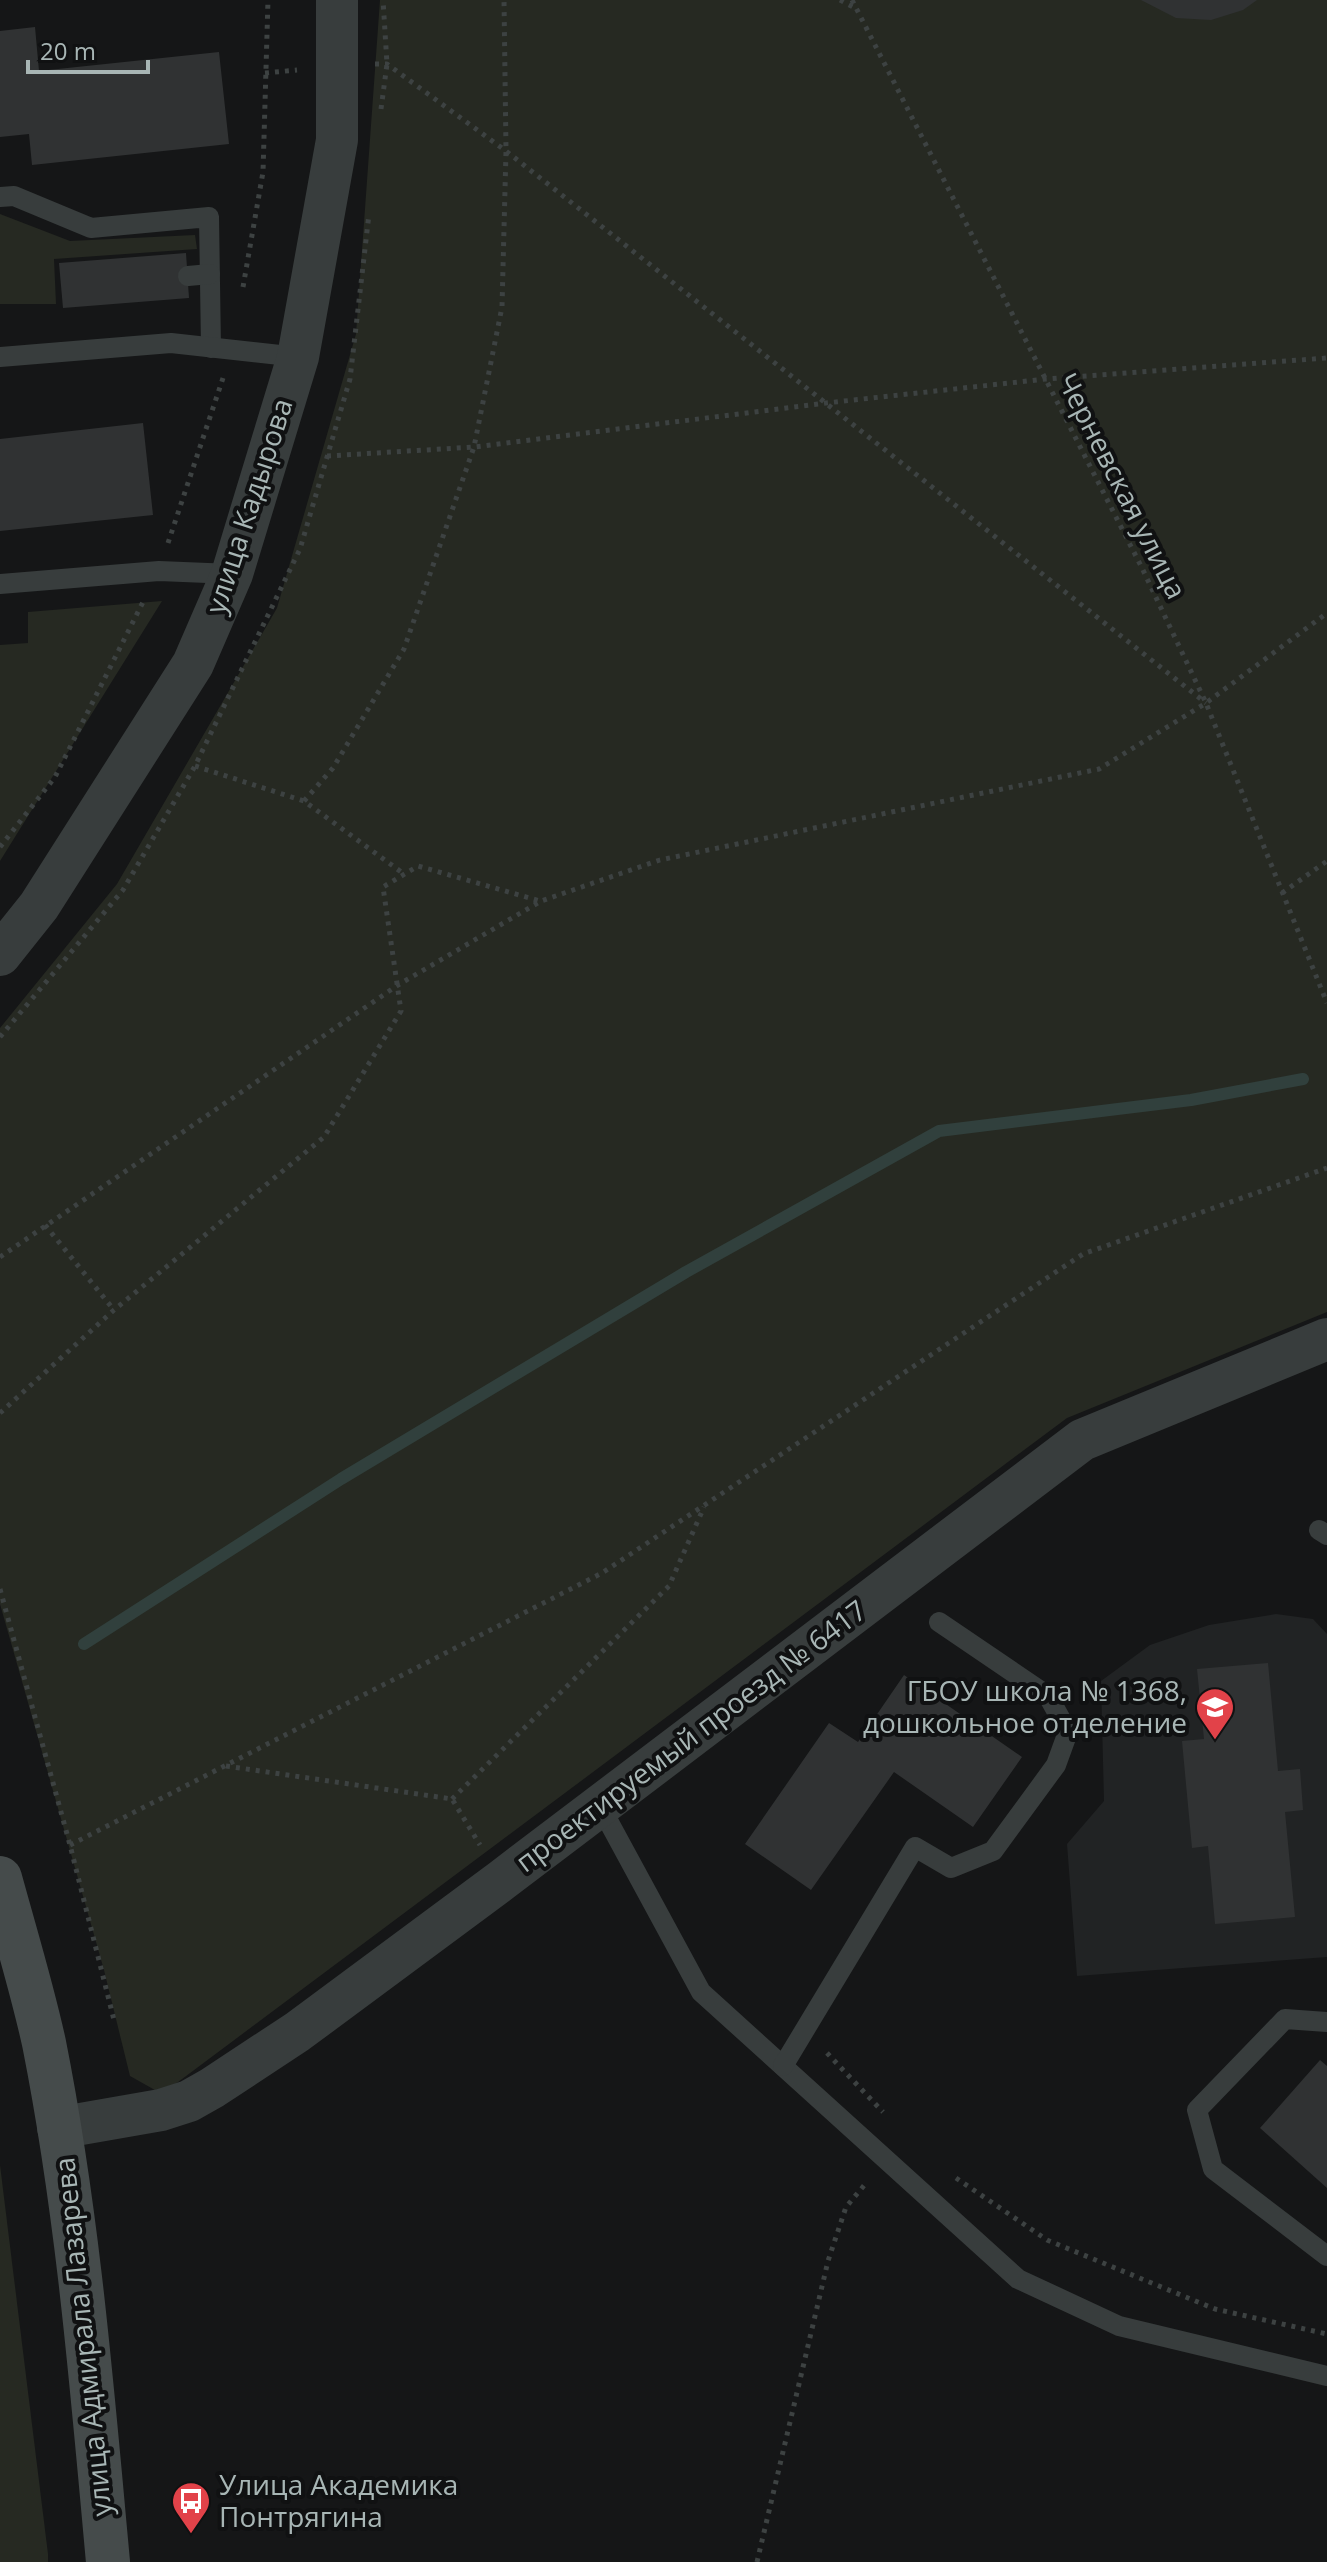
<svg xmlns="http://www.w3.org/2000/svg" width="1327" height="2562" font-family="'Open Sans',sans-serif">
  <rect width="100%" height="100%" fill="#151617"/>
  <polygon fill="#212324" points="1276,1614 1313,1619 1327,1634 1327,1957 1077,1976 1067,1844 1104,1801 1101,1681 1150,1645 1209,1625"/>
  <g fill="#262922">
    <polygon points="380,0 1327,0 1327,1312 1067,1418 162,2094 130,2076 104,1970 0,1604 0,1028 117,884 277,608 356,334"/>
    <polygon points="0,214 70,241 195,235 197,249 54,259 56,304 0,304"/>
    <polygon points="162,601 0,861 0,645 28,643 28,612"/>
    <polygon points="0,2165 48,2554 48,2562 0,2562"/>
  </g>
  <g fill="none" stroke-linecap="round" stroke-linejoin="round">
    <polyline stroke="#31403d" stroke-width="12" points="84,1644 341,1479 686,1272 939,1131 1191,1100 1303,1079"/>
  </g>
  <g fill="#303233">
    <polygon points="1141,0 1257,0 1243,10 1211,20 1176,18"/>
    <polygon points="35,27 39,71 219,52 229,144 32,165 29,134 0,137 0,31"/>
    <polygon points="186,253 189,298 63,308 59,263"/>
    <polygon points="143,423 153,515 0,531 0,439"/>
    <polygon points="1268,1663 1278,1771 1300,1769 1303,1810 1285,1812 1295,1917 1215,1924 1208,1846 1192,1848 1182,1741 1204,1739 1197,1669"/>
    <polygon points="904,1675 1022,1757 973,1827 894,1772 811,1890 745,1844 829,1723 858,1742"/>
    <polygon points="1320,2060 1327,2066 1327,2188 1260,2128"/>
  </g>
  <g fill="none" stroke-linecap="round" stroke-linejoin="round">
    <g stroke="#3d4242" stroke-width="5" stroke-dasharray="4 6" stroke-linecap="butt">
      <polyline points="840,0 855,8"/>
      <polyline points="852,0 1142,568 1206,703 1327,1003"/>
      <polyline points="375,64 387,64 506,151 1206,703"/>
      <polyline points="265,73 297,70"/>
      <polyline points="381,109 387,64 383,0"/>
      <polyline points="243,287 263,172 268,0"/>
      <polyline points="327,456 474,447 826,403 1046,379 1327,358"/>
      <polyline points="168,543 223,378"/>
      <polyline points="195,766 304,801 404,874"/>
      <polyline points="304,801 333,768 404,649 474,447 502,307 506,151 504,0"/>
      <polyline points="0,847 55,777 144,600"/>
      <polyline points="1282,893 1327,861"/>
      <polyline points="0,1037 123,890 195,766 300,549 350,379 369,214"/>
      <polyline points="45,1225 114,1310"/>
      <polyline points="0,1257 398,985 541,901 660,860 1099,769 1206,703 1327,613"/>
      <polyline points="0,1413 114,1310 324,1137 401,1011 383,887 418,866 540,901"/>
      <polyline points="0,1589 70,1845 115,2024"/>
      <polyline points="226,1766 452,1799 480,1845"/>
      <polyline points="452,1799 669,1586 704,1507"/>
      <polyline points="70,1845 602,1573 1083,1254 1327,1168"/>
      <polyline points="827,2053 883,2112"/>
      <polyline points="956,2178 1047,2240 1215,2309 1327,2334"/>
      <polyline points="757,2562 828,2261 846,2207 867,2182"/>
    </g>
    <g stroke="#383d3d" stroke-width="20">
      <polyline points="0,197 14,196 91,228 209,217 211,348"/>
      <polyline points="188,276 210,274"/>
      <polyline points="0,357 171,343 298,357"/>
      <polyline points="0,584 159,571 232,574"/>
      <polyline points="1319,1530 1327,1535"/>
      <polyline points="599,1804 701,1992 1018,2279 1119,2326 1327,2376"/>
      <polyline points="1327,2022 1285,2019 1197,2110 1213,2169 1327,2256"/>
      <polyline points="783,2066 915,1847 951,1868 993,1851 1056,1765 1068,1732 1048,1696 939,1622"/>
    </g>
    <g stroke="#383d3d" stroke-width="42">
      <polyline points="0,955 39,906 193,664 232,574 298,357 337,140 337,0"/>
      <polyline points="58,2128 161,2110 189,2101 212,2088 297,2032 502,1880 1082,1440 1327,1339"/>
    </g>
    <path stroke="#454b4b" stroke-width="44" d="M0 1878C15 1933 32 1988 44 2043 78 2214 92 2388 108 2562"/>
  </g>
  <defs>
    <g id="school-pin" transform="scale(2)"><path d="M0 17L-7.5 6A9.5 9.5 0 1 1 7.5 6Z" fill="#e24249" stroke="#101112"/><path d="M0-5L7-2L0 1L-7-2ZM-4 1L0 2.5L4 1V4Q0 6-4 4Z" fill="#fff"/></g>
    <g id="bus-pin" transform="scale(2)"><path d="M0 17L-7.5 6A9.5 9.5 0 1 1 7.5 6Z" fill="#e24249" stroke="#101112"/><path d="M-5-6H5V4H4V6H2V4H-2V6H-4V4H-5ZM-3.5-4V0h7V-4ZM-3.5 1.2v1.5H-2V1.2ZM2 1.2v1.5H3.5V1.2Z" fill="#fff"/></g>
  </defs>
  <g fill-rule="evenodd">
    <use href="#school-pin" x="1215" y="1707"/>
    <use href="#bus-pin" x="191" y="2501"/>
  </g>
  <g text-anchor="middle" stroke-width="8" stroke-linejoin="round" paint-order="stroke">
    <g font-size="28" fill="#a8b6b5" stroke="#101112">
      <text transform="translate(1122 486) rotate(63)" y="10">Черневская улица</text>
      <text transform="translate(249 506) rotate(-72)" y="10">улица Кадырова</text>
      <text transform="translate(691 1736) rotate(-37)" y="10">проектируемый проезд № 6417</text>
      <text transform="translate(83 2337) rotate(-96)" y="10">улица Адмирала Лазарева</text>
    </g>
    <g font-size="28" fill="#a8b6b5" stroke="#101112" text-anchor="end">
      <text x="1187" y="1701">ГБОУ школа № 1368,<tspan x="1187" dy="32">дошкольное отделение</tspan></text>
      <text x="219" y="2495" text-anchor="start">Улица Академика<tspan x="219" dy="32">Понтрягина</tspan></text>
    </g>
  </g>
  <path d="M28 60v12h120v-12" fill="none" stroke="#a8b6b5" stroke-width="4"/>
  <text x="40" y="60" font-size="24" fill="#a8b6b5" stroke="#101112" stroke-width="6" paint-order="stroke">20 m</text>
</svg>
